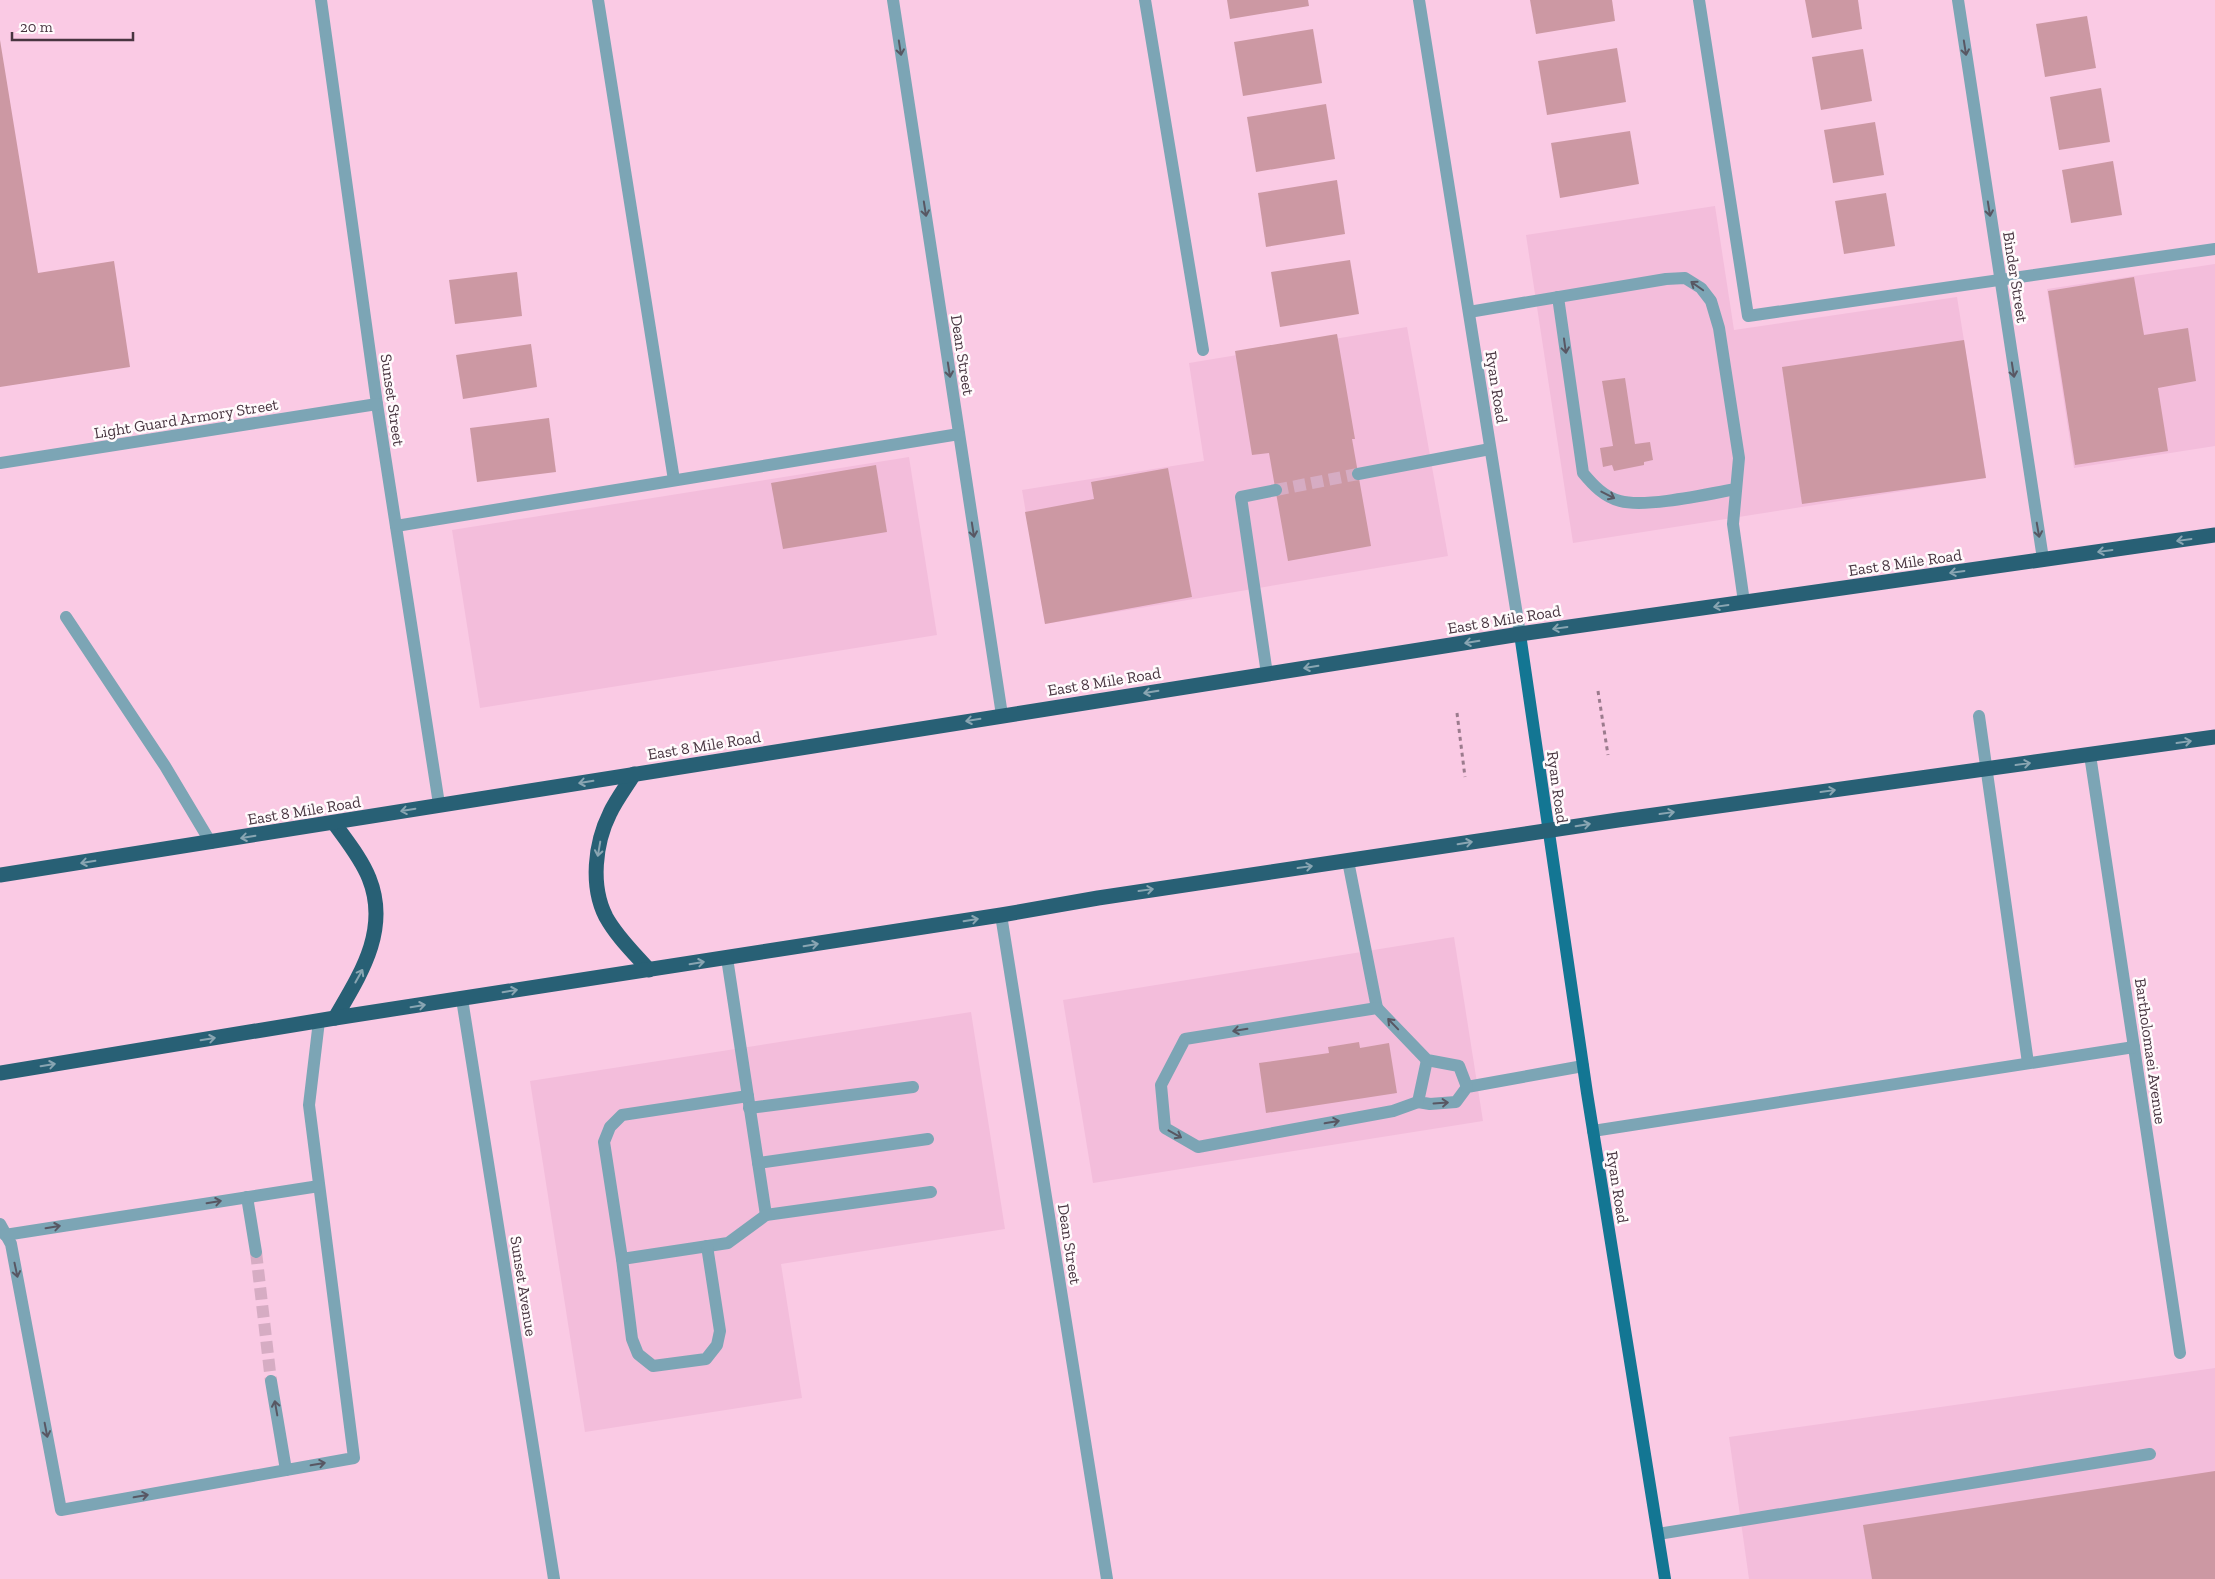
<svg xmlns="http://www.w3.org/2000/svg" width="2215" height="1579" font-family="'Zilla Slab',serif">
  <rect width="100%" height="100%" fill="#facae4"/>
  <g fill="#f3bddb">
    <polygon points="1715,206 1734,330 1957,297 1986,478 1573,543 1526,235"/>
    <polygon points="2215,264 2215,446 2074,468 2047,289"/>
    <polygon points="1407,327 1448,556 1045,624 1022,490 1204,461 1189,363"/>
    <polygon points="909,457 937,635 480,708 452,530"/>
    <polygon points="1454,937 1483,1121 1093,1183 1063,1000"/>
    <polygon points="971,1012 1005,1229 781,1264 802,1398 585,1432 530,1081"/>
    <polygon points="2215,1368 2215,1579 1749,1579 1729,1437"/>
  </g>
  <g fill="#cc98a3">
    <polygon points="1227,0 1308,0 1309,6 1230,19"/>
    <polygon points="1530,0 1612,0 1615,21 1536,34"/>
    <polygon points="1805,0 1858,0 1862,29 1812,38"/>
    <polygon points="2087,16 2096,68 2045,77 2036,24"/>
    <polygon points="1313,29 1322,83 1243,96 1234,42"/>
    <polygon points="0,40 38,273 114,261 130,367 0,387"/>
    <polygon points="1617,48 1626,102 1547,115 1538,61"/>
    <polygon points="1863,49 1872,101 1821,110 1812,57"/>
    <polygon points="2101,88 2110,142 2059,150 2050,97"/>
    <polygon points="1326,104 1335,159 1256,172 1247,117"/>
    <polygon points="1875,122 1884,175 1833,183 1824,130"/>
    <polygon points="1630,131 1639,184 1560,198 1551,143"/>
    <polygon points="2113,161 2122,215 2071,223 2062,170"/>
    <polygon points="1337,180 1345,234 1266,247 1258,193"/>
    <polygon points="1886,193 1895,246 1844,254 1835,201"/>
    <polygon points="1350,260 1359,314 1280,327 1271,272"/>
    <polygon points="517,272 522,316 455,324 449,280"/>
    <polygon points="2134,277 2144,335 2188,328 2196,381 2158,388 2168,451 2075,465 2048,291"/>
    <polygon points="1337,334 1355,439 1352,439 1371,546 1288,561 1269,453 1252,455 1235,351"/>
    <polygon points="1964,340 1986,478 1802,504 1782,367"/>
    <polygon points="531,344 537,387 463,399 456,355"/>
    <polygon points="1625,378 1635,444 1650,442 1653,460 1644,462 1644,465 1614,471 1612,465 1603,467 1600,448 1613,446 1602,381"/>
    <polygon points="549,418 556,472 477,482 470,428"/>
    <polygon points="876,465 887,532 783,549 771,483"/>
    <polygon points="1168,468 1192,597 1045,624 1025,512 1094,499 1091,482"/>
    <polygon points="1359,1042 1360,1048 1389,1043 1397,1093 1266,1113 1259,1063 1329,1053 1328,1047"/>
    <polygon points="2215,1471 2215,1579 1872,1579 1863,1525"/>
  </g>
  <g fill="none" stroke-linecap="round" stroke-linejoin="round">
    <g stroke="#d6acc3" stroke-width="12" stroke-dasharray="12 6" stroke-linecap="butt">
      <polyline points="1276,490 1358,474"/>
      <polyline points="256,1252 271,1381"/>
    </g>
    <g stroke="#9b7b8d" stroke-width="3" stroke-dasharray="4 4" stroke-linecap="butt">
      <polyline points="1598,691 1608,755"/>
      <polyline points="1457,713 1465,777"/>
    </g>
    <g stroke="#7ca5b5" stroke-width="12">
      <polyline points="321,0 377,404 439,804"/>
      <polyline points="598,0 674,480"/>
      <polyline points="893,0 1002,715"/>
      <polyline points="1145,0 1203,350"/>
      <polyline points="1419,0 1520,634"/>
      <polyline points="1699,0 1748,316 2215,249"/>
      <polyline points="1958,0 2043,559"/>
      <path d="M1558 297 1583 473C1593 485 1604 497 1620 501 1646 508 1708 494 1736 489"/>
      <polyline points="1469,312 1666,279 1685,278 1701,288 1711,301 1719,328 1739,458 1733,524 1744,602"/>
      <polyline points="0,463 377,404"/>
      <polyline points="1358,474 1490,449"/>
      <polyline points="396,526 959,434"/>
      <polyline points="66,617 165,766 211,843"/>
      <polyline points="1267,674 1241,497 1276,490"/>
      <polyline points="1979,716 2028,1063"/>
      <polyline points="2090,755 2180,1353"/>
      <polyline points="1348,861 1377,1008"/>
      <polyline points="1001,915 1107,1579"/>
      <polyline points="727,958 766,1215 931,1192"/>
      <polyline points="462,999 554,1579"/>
      <polyline points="1427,1060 1418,1102 1430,1104 1456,1102 1467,1087 1583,1066"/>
      <polyline points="748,1096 622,1115 610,1127 604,1142 622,1259 728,1243 766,1215"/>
      <polyline points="1418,1102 1393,1111 1198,1147 1165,1128 1161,1085 1185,1039 1377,1008 1427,1060 1459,1066 1467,1087"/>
      <polyline points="749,1108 913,1087"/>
      <polyline points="1593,1131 2134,1047"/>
      <polyline points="758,1163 928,1139"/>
      <polyline points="247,1197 256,1252"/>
      <polyline points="0,1224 11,1244 61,1510 354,1458 309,1105 319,1021"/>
      <polyline points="5,1235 319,1186"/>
      <polyline points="622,1259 632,1339 638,1354 653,1366 706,1359 717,1345 720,1331 707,1246"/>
      <polyline points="271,1381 286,1470"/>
      <polyline points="1658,1534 2150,1454"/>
    </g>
    <polyline stroke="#137693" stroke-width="12" points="1520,634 1587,1093 1665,1579"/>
    <g stroke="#286075" stroke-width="15">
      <path d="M634 774C626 787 616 800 610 813 595 843 590 886 606 917 617 937 634 953 649 970"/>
      <path d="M334 823C346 840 361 858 369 878 390 930 360 975 335 1018"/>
      <polyline points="0,875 1520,634 2215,535"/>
      <polyline points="0,1073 335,1018 1001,915 1098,898 1618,820 2215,737"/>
    </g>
  </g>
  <defs><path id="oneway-shaft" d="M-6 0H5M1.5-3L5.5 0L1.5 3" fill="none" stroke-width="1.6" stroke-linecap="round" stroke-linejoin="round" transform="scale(1.25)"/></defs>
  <g stroke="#585763">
    <use href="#oneway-shaft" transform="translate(900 48) rotate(81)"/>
    <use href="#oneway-shaft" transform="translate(1965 48) rotate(81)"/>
    <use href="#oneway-shaft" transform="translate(925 209) rotate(81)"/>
    <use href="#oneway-shaft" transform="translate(1989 209) rotate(81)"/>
    <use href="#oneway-shaft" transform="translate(1697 286) rotate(-145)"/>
    <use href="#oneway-shaft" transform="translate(1565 346) rotate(82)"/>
    <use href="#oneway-shaft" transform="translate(949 370) rotate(81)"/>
    <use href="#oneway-shaft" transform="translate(2013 370) rotate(81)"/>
    <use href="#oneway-shaft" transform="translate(1608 495) rotate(27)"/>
    <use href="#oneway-shaft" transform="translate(973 530) rotate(81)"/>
    <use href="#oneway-shaft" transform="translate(2038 530) rotate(80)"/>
    <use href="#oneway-shaft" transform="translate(1393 1024) rotate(-134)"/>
    <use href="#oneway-shaft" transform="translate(1240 1030) rotate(171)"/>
    <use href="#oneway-shaft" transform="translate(1441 1103) rotate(-4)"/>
    <use href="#oneway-shaft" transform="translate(1332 1122) rotate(-10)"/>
    <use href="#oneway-shaft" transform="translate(1175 1134) rotate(29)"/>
    <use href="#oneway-shaft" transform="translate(214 1202) rotate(-9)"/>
    <use href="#oneway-shaft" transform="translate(53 1227) rotate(-9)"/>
    <use href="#oneway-shaft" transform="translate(16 1270) rotate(78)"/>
    <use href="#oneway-shaft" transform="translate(276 1408) rotate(-100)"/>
    <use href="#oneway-shaft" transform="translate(46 1430) rotate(79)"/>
    <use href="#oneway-shaft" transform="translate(318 1464) rotate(-10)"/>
    <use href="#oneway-shaft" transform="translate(141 1496) rotate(-10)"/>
  </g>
  <g stroke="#89a5b2">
    <use href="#oneway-shaft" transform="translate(2184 540) rotate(172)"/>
    <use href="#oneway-shaft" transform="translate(2105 551) rotate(172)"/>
    <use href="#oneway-shaft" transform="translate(1957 572) rotate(172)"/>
    <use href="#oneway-shaft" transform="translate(1721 606) rotate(172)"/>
    <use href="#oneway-shaft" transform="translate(1560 628) rotate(172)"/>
    <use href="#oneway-shaft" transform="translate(1472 642) rotate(171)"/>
    <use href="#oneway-shaft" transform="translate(1311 667) rotate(171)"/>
    <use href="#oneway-shaft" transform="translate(1151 692) rotate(171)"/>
    <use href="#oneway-shaft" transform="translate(973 720) rotate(171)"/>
    <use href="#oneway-shaft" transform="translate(2184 742) rotate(-8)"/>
    <use href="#oneway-shaft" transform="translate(2023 764) rotate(-8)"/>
    <use href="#oneway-shaft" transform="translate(586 782) rotate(171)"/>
    <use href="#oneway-shaft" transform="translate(1828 791) rotate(-8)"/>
    <use href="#oneway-shaft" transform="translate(408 810) rotate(170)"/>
    <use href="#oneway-shaft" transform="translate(1667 813) rotate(-8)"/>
    <use href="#oneway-shaft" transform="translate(1583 825) rotate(-9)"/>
    <use href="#oneway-shaft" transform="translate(248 837) rotate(171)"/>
    <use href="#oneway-shaft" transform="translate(1465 843) rotate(-9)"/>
    <use href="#oneway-shaft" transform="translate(599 849) rotate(100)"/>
    <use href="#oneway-shaft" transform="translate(88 862) rotate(171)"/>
    <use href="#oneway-shaft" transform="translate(1305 867) rotate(-8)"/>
    <use href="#oneway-shaft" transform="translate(1146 890) rotate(-8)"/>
    <use href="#oneway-shaft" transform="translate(971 920) rotate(-9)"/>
    <use href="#oneway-shaft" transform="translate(811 945) rotate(-9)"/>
    <use href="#oneway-shaft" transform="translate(697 963) rotate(-9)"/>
    <use href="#oneway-shaft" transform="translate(359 976) rotate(-61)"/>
    <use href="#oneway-shaft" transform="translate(510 991) rotate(-9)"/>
    <use href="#oneway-shaft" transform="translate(418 1006) rotate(-9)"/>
    <use href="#oneway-shaft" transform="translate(208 1039) rotate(-9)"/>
    <use href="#oneway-shaft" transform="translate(48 1065) rotate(-9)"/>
  </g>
  <g text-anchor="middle" stroke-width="5" stroke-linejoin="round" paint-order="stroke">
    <g font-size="16" fill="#483540" stroke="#fffafc">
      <text transform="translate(2016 277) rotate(81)" y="6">Binder Street</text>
      <text transform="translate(963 355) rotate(81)" y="6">Dean Street</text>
      <text transform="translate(1497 387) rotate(81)" y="6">Ryan Road</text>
      <text transform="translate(393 400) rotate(82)" y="6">Sunset Street</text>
      <text transform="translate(186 418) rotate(-9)" y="6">Light Guard Armory Street</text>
      <text transform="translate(1905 562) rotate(-8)" y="6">East 8 Mile Road</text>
      <text transform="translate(1504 619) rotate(-9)" y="6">East 8 Mile Road</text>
      <text transform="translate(1104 681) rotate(-9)" y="6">East 8 Mile Road</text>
      <text transform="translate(704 745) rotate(-9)" y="6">East 8 Mile Road</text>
      <text transform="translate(1558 787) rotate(82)" y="6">Ryan Road</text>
      <text transform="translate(304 810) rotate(-9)" y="6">East 8 Mile Road</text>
      <text transform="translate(2151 1051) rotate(82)" y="6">Bartholomaei Avenue</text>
      <text transform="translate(1618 1187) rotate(81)" y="6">Ryan Road</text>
      <text transform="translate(1070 1244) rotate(81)" y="6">Dean Street</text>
      <text transform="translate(524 1286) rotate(81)" y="6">Sunset Avenue</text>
    </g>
  </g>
  <path d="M12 32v8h121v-8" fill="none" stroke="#483540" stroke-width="2.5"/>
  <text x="20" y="32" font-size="15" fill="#483540" stroke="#fffafc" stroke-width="4" paint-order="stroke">20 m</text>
</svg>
